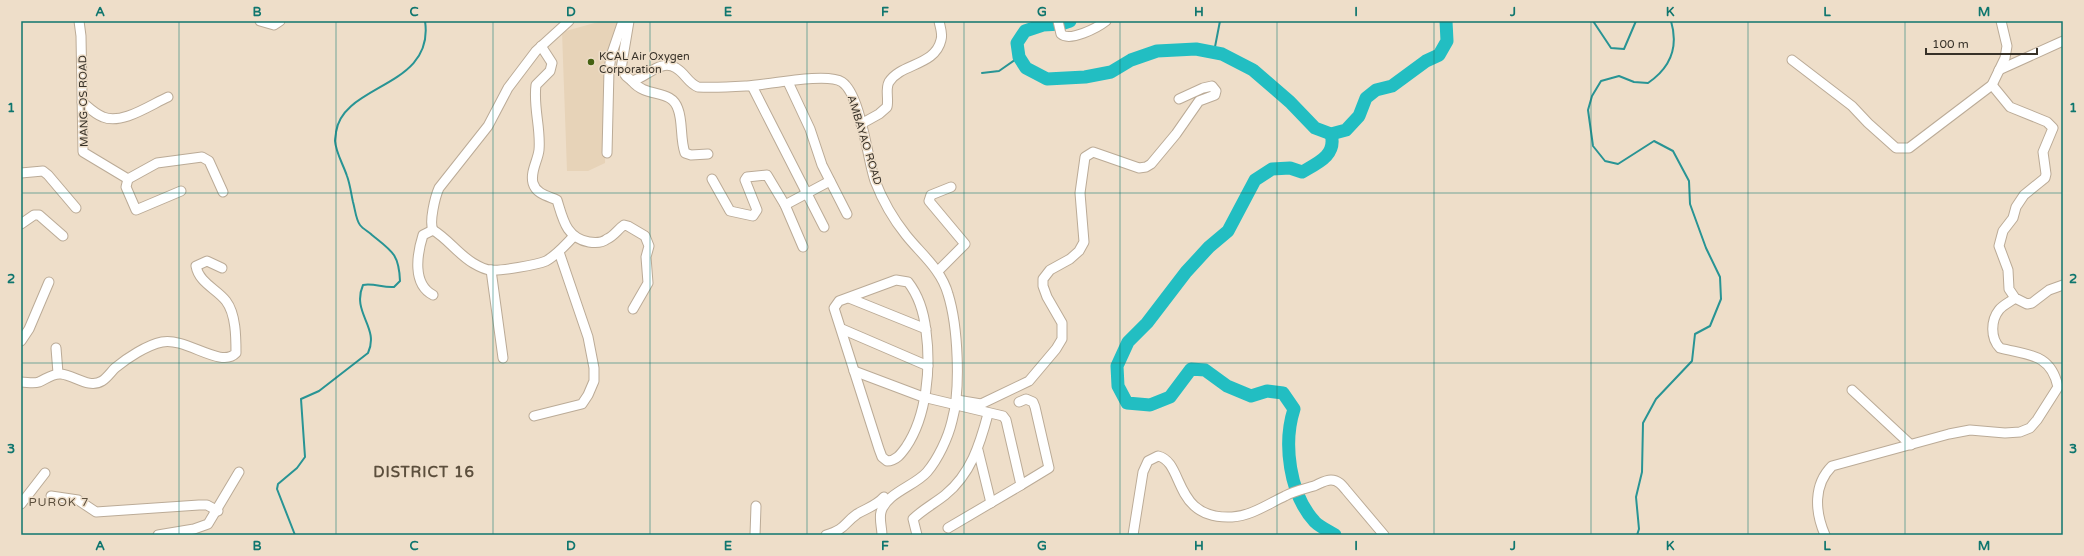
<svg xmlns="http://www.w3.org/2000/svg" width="2084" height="556" font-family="'Varela Round',sans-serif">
  <rect width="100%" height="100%" fill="#eedec9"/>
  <polygon fill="#e7d3b8" points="602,21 623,21 608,63 605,163 588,171 567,171 562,32"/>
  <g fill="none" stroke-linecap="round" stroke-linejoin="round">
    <g stroke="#289494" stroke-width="2">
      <polyline points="1593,21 1611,48 1624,49 1636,21"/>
      <polyline points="1214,52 1220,21"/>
      <polyline points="982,73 999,71 1019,57"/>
      <path d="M295 535 277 489 278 484 297 468 305 457 301 399 319 391 368 353C380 327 351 313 363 285 374 283 383 288 394 287L400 281C399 254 392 251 372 235 369 232 363 229 360 225 356 220 355 209 353 202 351 193 350 184 347 176 343 164 336 153 335 141 335 138 336 135 336 132 343 83 435 88 425 21"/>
      <path d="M1637 535 1639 529 1636 497 1642 472 1643 423 1656 399 1692 361 1695 334 1710 326 1721 299 1720 277 1706 248 1690 204 1689 181 1673 151 1654 141 1618 164 1605 161 1593 146 1588 110 1592 96 1601 81 1619 76 1634 82 1648 83C1670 68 1679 48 1671 21"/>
    </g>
    <g stroke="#22bec2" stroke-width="13">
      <polyline points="1070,21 1061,24 1043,25 1025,31 1017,43 1019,57 1026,68 1047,79 1085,77 1111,72 1131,60 1157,51 1196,49 1222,54 1253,70 1290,102 1315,128 1331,134 1346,130 1359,116 1366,98 1376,90 1392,86 1426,61 1439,55 1447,41 1446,21"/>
      <path d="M1331 134C1337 155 1318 163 1302 172L1290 168 1272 169 1255 180 1228 231 1209 247 1186 272 1147 323 1128 342 1117 366 1118 386 1127 403 1150 405 1170 397 1191 369 1205 370 1227 386 1251 396 1267 391 1283 393 1294 409C1283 443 1289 494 1315 522 1320 527 1329 531 1335 535"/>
    </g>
    <g stroke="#bbab97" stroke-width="11">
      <g id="minor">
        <polyline points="79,21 81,36 83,152 128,179 157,163 202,157 209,161 223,192"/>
        <polyline points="260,21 274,25 280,21"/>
        <path d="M569 21 536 51 508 88 488 126 439 188C435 197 429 222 433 230 448 239 458 254 473 263 478 266 485 270 491 270 501 271 536 265 546 261 557 255 565 245 574 236"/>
        <path d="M629 21 621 69 626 76 632 81C646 78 661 58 676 68 685 73 688 83 698 87 714 88 730 87 747 86 767 85 827 72 842 82 861 95 867 158 875 181 882 199 894 220 906 235 921 254 941 269 948 294 958 326 961 389 952 421 948 438 938 459 927 472 915 486 886 493 881 512 879 519 882 528 882 535"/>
        <path d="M1058 21 1061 34C1070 42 1097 28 1106 21"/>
        <path d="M541 46 552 63 550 71 536 85C533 107 541 128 539 150 538 160 530 172 533 183 536 194 548 196 557 200 563 219 566 238 589 242 595 243 602 243 607 239 614 236 618 229 624 225L628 226 645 236 649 246 646 257 648 283 633 309"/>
        <polyline points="1792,60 1852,106 1868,123 1896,148 1909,148 1992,85 2005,58 2007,46 2001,21"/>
        <polyline points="1999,70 2063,41"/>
        <path d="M632 81C647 99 671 88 678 109 683 122 680 139 685 153L691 155 708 154"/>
        <polyline points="788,82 810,129 822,165 847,214"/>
        <polyline points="1992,85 2010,107 2047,122 2053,128 2043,152 2046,174 2045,178 2024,195 2016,207 2013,218 2003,231 1999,246 2008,270 2009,289 2015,298 2027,304 2032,303 2049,290 2063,285"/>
        <polyline points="752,86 824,227"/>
        <path d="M82 102C88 107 95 114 103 117 122 125 150 105 168 97"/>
        <path d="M861 124 879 114 887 107C889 99 885 89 889 82 901 63 935 66 941 40 943 34 940 27 939 21"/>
        <polyline points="607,153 609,70 611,56 623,21"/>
        <polyline points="21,173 43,171 48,175 76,208"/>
        <polyline points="128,179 126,187 136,210 181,191"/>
        <polyline points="712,179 730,211 753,216 757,210 745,180 747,177 767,175 785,205 803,247"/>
        <polyline points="785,205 830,181"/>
        <polyline points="21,224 34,215 39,215 63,236"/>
        <path d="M433 230 423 235C417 254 412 284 433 295"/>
        <polyline points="491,270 503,358"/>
        <polyline points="938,271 965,244 929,201 931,195 951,187"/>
        <path d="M896 280 908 282C919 296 924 313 926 331 931 367 927 416 906 447 901 454 896 461 887 461L882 457 879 449 834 308 839 301Z"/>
        <polyline points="849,298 926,329"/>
        <polyline points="842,329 928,366"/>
        <polyline points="21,341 29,329 49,282"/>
        <polyline points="56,348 58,373"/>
        <polyline points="854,371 923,397 1003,416 1006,420 1021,485 948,528"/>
        <path d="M21 382C27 382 33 384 39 382 46 379 53 373 61 374 74 375 89 389 102 381 107 378 111 372 115 368 127 358 147 345 162 342 186 337 221 369 236 353 236 338 236 314 226 301 217 289 199 283 196 266L207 261 222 268"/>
        <polyline points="1852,390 1911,445"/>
        <polyline points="957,400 981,404 1029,381 1056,349 1062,339 1062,323 1047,297 1043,286 1043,279 1050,270 1070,259 1079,251 1084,242 1080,193 1085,157 1093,152 1139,168 1146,167 1151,164 1176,134 1199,101 1215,95 1216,91 1212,86 1203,88 1179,99"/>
        <polyline points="1019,402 1026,399 1033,402 1035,407 1049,468 1021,485"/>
        <polyline points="534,416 582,404 588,395 594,381 594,368 588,337 559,252"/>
        <polyline points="978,450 991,503"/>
        <polyline points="51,496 78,500 96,512 199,505 207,505 218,511"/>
        <polyline points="21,504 45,473"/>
        <polyline points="158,535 194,529 208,524 239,472"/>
        <polyline points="755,535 756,506"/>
        <path d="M826 535C846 529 843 524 857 514 867 508 876 506 884 497"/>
        <path d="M917 535 913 519C922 510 935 503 945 495 971 474 980 444 988 414"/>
        <path d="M1133 535 1143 472 1148 461 1158 456C1185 462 1172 520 1232 517 1251 516 1268 504 1285 496 1294 491 1304 489 1314 486 1319 484 1325 480 1331 480 1338 480 1342 485 1346 490L1384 535"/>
        <path d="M1825 535C1815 512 1813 485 1832 466L1949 434 1970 430 2005 433 2020 432 2030 428 2037 420 2058 387C2051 353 2027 355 2000 348 1990 338 1991 320 1999 310 2003 305 2010 302 2015 298"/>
      </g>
    </g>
    <use href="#minor" stroke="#fff" stroke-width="9"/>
  </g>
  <path fill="none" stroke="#0f766e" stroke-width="1" stroke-opacity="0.55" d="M179 21V535M336 21V535M493 21V535M650 21V535M807 21V535M964 21V535M1120 21V535M1277 21V535M1434 21V535M1591 21V535M1748 21V535M1905 21V535M21 193H2063M21 363H2063"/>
  <circle fill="#456112" stroke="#eedec9" stroke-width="1.5" cx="591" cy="62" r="4"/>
  <g text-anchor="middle" stroke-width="3" stroke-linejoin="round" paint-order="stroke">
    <g font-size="11" fill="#373128" stroke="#eedec9" text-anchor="start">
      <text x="599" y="60">KCAL Air Oxygen<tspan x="599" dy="13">Corporation</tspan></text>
    </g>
    <g font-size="11" fill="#373128" stroke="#eedec9">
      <text transform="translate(83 101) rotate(-91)" y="4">MANG-OS ROAD</text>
      <text transform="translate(865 140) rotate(73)" y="4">AMBAYAO ROAD</text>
    </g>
    <g font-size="12" letter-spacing="1" fill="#5c4f3d" stroke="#eedec9">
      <text x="59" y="506">PUROK 7</text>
    </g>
    <g font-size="15" font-weight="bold" letter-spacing="1" fill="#5c4f3d" stroke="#eedec9">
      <text x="424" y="477">DISTRICT 16</text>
    </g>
  </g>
  <rect width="2084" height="556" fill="none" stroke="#eedec9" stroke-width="44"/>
  <path d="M1926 48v6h111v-6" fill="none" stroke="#373128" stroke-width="2"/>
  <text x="1932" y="48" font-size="12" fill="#373128" stroke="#eedec9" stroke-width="3" paint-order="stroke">100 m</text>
  <rect x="22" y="22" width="2040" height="512" fill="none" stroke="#0f766e" stroke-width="1.5"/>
  <g font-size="13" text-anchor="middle" font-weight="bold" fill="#0f766e">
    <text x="100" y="16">A</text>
    <text x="257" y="16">B</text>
    <text x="414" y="16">C</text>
    <text x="571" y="16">D</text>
    <text x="728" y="16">E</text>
    <text x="885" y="16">F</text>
    <text x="1042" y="16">G</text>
    <text x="1199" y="16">H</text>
    <text x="1356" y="16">I</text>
    <text x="1513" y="16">J</text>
    <text x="1670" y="16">K</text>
    <text x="1827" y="16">L</text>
    <text x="1984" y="16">M</text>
    <text x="11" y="112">1</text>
    <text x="2073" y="112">1</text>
    <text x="11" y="283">2</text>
    <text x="2073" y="283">2</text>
    <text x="11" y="453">3</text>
    <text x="2073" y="453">3</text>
    <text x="100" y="550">A</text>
    <text x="257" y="550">B</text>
    <text x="414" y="550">C</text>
    <text x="571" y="550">D</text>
    <text x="728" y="550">E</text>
    <text x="885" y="550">F</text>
    <text x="1042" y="550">G</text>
    <text x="1199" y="550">H</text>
    <text x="1356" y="550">I</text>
    <text x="1513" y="550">J</text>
    <text x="1670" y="550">K</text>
    <text x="1827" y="550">L</text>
    <text x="1984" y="550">M</text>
  </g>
</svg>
